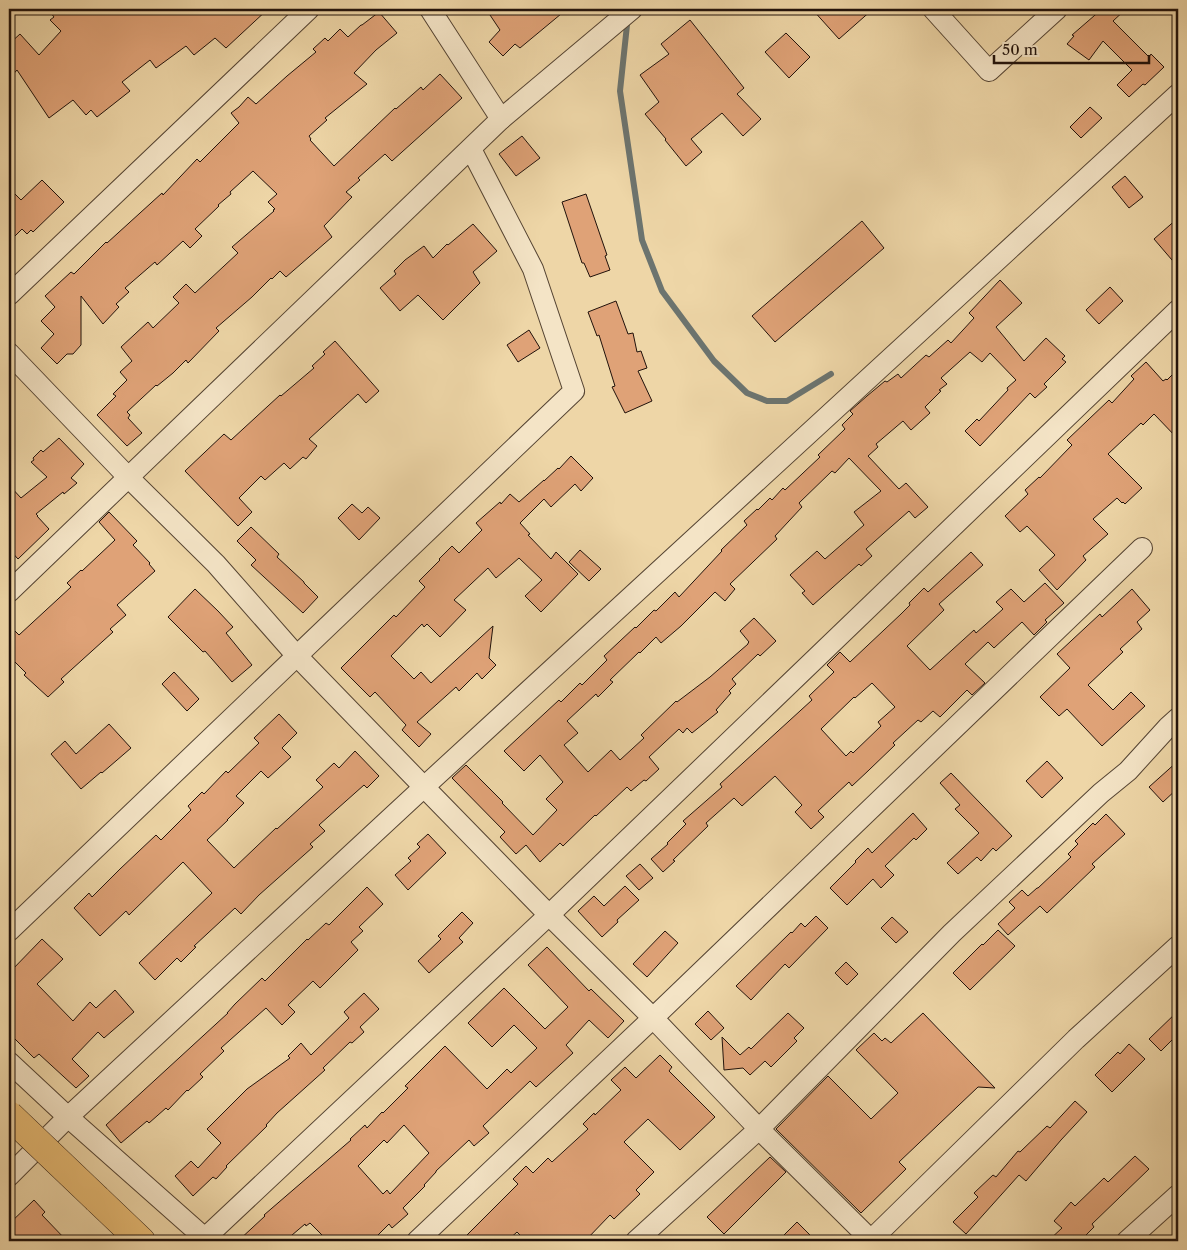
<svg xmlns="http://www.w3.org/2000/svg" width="1187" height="1250" font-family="'Libre Caslon Text',serif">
  <rect width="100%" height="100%" fill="#eed6a7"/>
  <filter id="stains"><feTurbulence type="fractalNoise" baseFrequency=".004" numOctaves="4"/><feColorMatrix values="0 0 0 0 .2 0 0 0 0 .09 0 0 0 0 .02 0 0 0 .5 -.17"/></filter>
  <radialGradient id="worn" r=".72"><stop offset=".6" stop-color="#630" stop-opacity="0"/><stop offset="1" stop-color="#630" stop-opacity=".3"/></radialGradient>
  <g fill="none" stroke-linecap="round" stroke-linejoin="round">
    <polyline stroke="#6c746f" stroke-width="6" points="626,20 627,25 620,91 642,240 662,291 714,361 747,393 767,401 787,401 831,374"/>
  </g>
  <g fill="#dfa277" stroke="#21120b" fill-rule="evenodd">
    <polygon points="48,9 268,9 226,48 215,38 194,55 186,46 156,68 150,60 122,82 130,91 97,117 91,110 86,115 73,100 49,118 17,70 9,79 9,44 20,34 39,55 61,31 50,20 54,17"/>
    <polygon points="486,9 567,9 520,48 515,44 503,56 489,42 500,30"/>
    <polygon points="812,9 873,9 839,39"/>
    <polygon points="1102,9 1126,9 1113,21 1149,57 1151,54 1164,67 1145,85 1143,84 1129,97 1117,85 1132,70 1103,41 1089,60 1067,44 1074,36 1072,35"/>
    <polygon points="379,12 397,33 376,50 354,73 367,84 325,118 327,120 309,136 311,139 310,140 334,166 395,108 396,109 421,87 423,90 440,74 462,98 392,161 385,154 358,178 360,180 346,192 352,197 324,226 332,237 286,277 280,271 272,279 271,278 252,297 216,328 219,331 188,363 186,360 173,373 157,386 156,385 127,412 130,415 128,418 142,433 127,446 97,415 116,396 113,394 127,380 120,372 132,361 121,347 148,322 153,328 179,303 173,297 186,284 195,293 238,253 232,247 274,211 273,210 275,209 268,202 277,194 253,171 230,192 231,194 218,205 219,206 195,229 202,236 190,248 183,241 157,265 155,262 125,288 129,292 116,304 119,307 103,324 81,296 81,345 73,354 67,354 57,364 41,348 54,334 41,321 55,307 45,296 71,272 74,274 106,242 107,243 162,193 163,195 197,159 200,162 239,123 231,113 239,107 248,97 256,104 287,76 316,52 313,49 325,38 328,41 340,29 348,37 361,25 362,25"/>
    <polygon points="690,20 744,88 737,94 761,119 743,136 722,113 691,139 702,152 686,166 665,140 666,139 645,114 659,102 640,75 669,54 661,44"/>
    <polygon points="786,33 810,57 789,78 765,52"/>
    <polygon points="1090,107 1102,118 1081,138 1070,127"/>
    <polygon points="522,136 540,158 516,176 499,154"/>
    <polygon points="1125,176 1143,197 1129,208 1112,187"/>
    <polygon points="42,180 64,202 33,232 31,230 27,234 22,229 9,242 9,188 21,200"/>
    <polygon points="586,194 607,255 605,256 610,270 590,277 584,263 582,263 562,202"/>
    <polygon points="1178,218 1178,267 1154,239"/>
    <polygon points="862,221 884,248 775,342 752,316"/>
    <polygon points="473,224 497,251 473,272 480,283 443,320 418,295 400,311 380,288 396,274 394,271 405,260 424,246 433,258 447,244 448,245"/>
    <polygon points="1000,280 1022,303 996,327 1024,361 1046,338 1065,356 1062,359 1066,362 1044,384 1047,387 1035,398 1030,393 980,446 965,431 977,419 979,421 1008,390 1007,388 1016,380 990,353 982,362 970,352 941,378 947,384 939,390 941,391 925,407 930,413 911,430 903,421 876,444 878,447 868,456 899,489 906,483 928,507 915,518 909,511 866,549 872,556 861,566 859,564 842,579 813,605 802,593 805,591 790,575 817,551 825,559 864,525 854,512 881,491 849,458 835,473 832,471 799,503 802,507 775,536 777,539 730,584 735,589 725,601 715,592 681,626 661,643 656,637 640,653 639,652 610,680 613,682 598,697 596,694 567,721 578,733 564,745 588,772 611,750 620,760 644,738 641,735 676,701 677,702 710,677 748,644 748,643 749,642 740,631 754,618 776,641 760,656 758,654 732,679 736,684 729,691 731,693 716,710 718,712 692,733 687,728 683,733 679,729 649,757 659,769 646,781 644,780 631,791 627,787 596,816 595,815 563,846 560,843 540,862 526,845 516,854 500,837 505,832 452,778 466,765 503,802 502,803 533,835 557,810 546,799 563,782 540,755 524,771 504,751 559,700 561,702 580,683 582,685 607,660 604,656 635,627 636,628 654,610 656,611 675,592 679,597 722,551 721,550 747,525 744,521 757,509 758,510 770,498 772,500 783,488 785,490 820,457 818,455 845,429 842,425 853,414 850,411 867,396 885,381 887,382 898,374 901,378 926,355 929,357 948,340 951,343 974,318 969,313"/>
    <polygon points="1110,287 1123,301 1099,324 1086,310"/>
    <polygon points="616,301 628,334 633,333 637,352 641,351 647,368 638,371 652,401 625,413 612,387 615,386 599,335 597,336 588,312"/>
    <polygon points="529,330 540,348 518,362 507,345"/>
    <polygon points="335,341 379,391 366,403 358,394 309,439 317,446 306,459 303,457 290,469 284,463 265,480 261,476 239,498 252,512 238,526 185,471 224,434 231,440 280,395 281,396 314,368 312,366 325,354 323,352"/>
    <polygon points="1146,362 1163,381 1166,379 1167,380 1178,369 1178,439 1154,414 1143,425 1141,423 1108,454 1142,488 1125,504 1123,502 1122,503 1117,498 1093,519 1108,534 1083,556 1086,560 1057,590 1039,570 1055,555 1027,526 1020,532 1005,516 1028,494 1025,490 1039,477 1040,478 1072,445 1067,440 1109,400 1112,403 1134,379 1131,376"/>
    <polygon points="59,438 84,464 71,478 77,483 64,494 63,492 36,514 38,516 37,516 49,529 18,559 9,549 9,485 21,498 47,477 31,462 34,460 33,458 41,450 43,452"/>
    <polygon points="571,456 593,478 581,491 575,484 551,507 544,499 520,523 530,534 528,535 551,559 556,552 578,574 541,612 525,596 542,580 519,558 496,578 488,568 454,600 466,610 440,637 427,624 424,627 422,624 391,656 414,679 421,672 431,683 493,626 489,658 496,665 482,679 477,673 459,691 456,687 417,722 431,734 419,747 402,730 406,725 375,692 370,697 341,668 394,615 396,617 425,587 419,581 440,560 439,559 452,546 459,553 482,530 476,523 500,502 501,504 510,494 519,502 544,480 544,481 558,468 559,469"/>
    <polygon points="352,504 362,513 368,507 380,518 359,540 338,518"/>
    <polygon points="109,512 137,541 133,545 150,563 149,564 155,571 117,605 126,615 110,629 113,632 61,679 64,682 48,697 24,675 26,673 9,656 9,625 19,635 71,587 67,583 81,570 82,571 115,540 99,522"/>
    <polygon points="251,527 279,554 277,557 304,582 304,583 318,597 303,613 251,565 256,560 237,541"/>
    <polygon points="580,550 601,569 589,581 569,562"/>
    <path d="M971 552 983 565 939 604 944 610 907 646 930 670 974 630 976 633 1003 609 996 602 1011 589 1024 602 1045 583 1064 603 1045 620 1047 622 1034 635 1022 622 994 648 988 642 965 664 985 683 972 695 967 690 940 717 933 711 921 722 918 720 893 743 895 745 869 770 852 786 849 782 818 811 824 817 811 829 795 812 802 805 775 776 742 806 734 798 706 823 708 826 673 860 675 861 663 872 651 859 668 844 667 843 686 824 683 821 722 787 720 784 812 700 809 696 834 672 827 665 840 652 850 662 901 614 910 605 909 603 924 588 928 592ZM872 683 895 707 878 722 881 726 853 753 851 751 846 756 821 729 854 697 855 698Z"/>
    <polygon points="195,589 218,611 233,627 226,633 252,665 232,682 205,651 203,652 168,617"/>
    <polygon points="1132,589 1150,610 1137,622 1142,629 1120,649 1123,652 1088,685 1113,710 1131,692 1145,706 1102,746 1067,709 1059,716 1040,697 1070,668 1057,654 1100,614 1102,617"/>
    <polygon points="174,672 199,699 187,711 162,684"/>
    <polygon points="279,714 297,733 282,748 291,757 268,778 261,771 236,796 244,803 227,820 228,820 207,840 234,868 276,828 277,829 323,787 316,780 334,763 339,768 355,751 379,776 367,788 364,785 319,825 325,831 310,844 313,847 259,895 241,914 235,908 194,946 196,947 181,962 177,958 155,980 139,963 212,893 183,862 129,915 126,911 100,936 74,908 89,893 92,897 120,869 156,835 161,840 191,810 188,806 202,792 204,794 226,771 228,773 259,743 254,738"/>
    <polygon points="109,724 131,748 102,773 101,772 81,789 51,754 65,741 76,754"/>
    <polygon points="1047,761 1063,778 1042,798 1026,781"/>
    <polygon points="1178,761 1178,788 1163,802 1149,787"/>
    <polygon points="951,773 1012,836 996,851 993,848 981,861 977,857 958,874 947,863 979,833 955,809 960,805 940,783"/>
    <polygon points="913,813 927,829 916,840 914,838 885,866 894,875 881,888 873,879 847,905 830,888 856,862 855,861 868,848 872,853"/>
    <polygon points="1106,814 1125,834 1092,864 1095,867 1047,913 1040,906 1008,935 998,924 1015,908 1009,902 1022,890 1028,896 1037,888 1038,888 1071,857 1068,854 1078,844 1075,841 1093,823 1095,825"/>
    <polygon points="428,834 446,853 408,890 395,875 411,861 408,858 420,847 417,844"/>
    <polygon points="640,864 653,878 639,890 626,876"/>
    <polygon points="625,886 639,900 617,920 618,922 602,937 578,911 594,896 604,906"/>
    <polygon points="367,887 383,904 359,927 363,931 351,942 358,950 320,988 313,981 288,1005 295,1012 282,1025 266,1008 221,1048 224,1051 200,1074 203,1077 188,1091 187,1090 168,1110 166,1108 149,1123 147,1121 121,1143 106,1125 228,1013 227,1013 235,1004 262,978 265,981 307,939 308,940 326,923 329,925"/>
    <polygon points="462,912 473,923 459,938 463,942 429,973 418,961 441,939 438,936"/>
    <polygon points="816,916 828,928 789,968 785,964 751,1000 736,986 791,932 792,933 801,923 805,927"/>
    <polygon points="892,917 908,932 896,943 881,928"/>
    <polygon points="998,930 1015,946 970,990 953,973 982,944 983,945"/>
    <polygon points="665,931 678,943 647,977 633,964"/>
    <polygon points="42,939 63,959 37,984 73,1021 90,1002 96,1008 115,990 134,1012 104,1038 98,1032 72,1059 89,1076 76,1088 39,1054 34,1058 9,1033 9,973"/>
    <path d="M547 947 589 991 591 989 624 1021 608 1038 589 1020 566 1045 573 1053 536 1087 530 1081 483 1126 489 1133 474 1146 469 1140 436 1171V1172L424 1185 425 1186 403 1208 408 1214 392 1228 389 1224 372 1241H328L310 1223 306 1226 305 1224 285 1241H238L265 1216 264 1215 351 1140 350 1139 365 1125 367 1128 382 1112 383 1113 408 1088 405 1086 445 1046 487 1089 507 1069 511 1073 537 1048 514 1025 492 1047 468 1023 504 988 545 1029 568 1007 528 965ZM404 1125 429 1153 390 1194 387 1190 383 1194 358 1166 384 1140 387 1143Z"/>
    <polygon points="846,962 858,974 847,985 835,973"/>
    <polygon points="364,993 379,1009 360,1027 364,1032 352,1043 350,1042 323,1068 325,1070 277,1113 266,1125 267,1126 226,1166 227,1167 216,1179 213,1177 193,1196 175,1176 191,1161 198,1168 221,1143 207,1129 247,1089 290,1058 288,1056 301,1043 311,1055 349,1018 344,1012"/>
    <polygon points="708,1011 724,1028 711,1040 695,1024"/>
    <polygon points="1178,1011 1178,1034 1161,1051 1149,1039"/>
    <polygon points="788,1013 804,1028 794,1038 797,1041 771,1067 765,1061 750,1075 743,1068 724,1070 722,1037 740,1055 749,1047 751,1049"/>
    <polygon points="923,1013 995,1088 978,1087 899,1162 906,1169 861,1213 776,1129 828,1076 871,1119 898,1093 856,1050 874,1033 882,1041 885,1038 891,1043"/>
    <polygon points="1129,1044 1145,1059 1112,1092 1095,1075 1118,1052 1120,1054"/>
    <polygon points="660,1055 672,1067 669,1071 715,1117 680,1150 648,1119 624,1142 654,1172 636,1190 640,1194 614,1219 610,1215 585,1241 526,1241 517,1232 507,1241 461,1241 518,1184 513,1179 526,1166 533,1173 548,1158 552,1162 588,1129 583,1124 594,1113 595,1115 621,1090 611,1080 625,1067 636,1078"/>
    <polygon points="1075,1101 1087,1112 1061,1140 1026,1181 1019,1175 966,1234 953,1222 978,1197 974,1193 993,1175 996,1177 1018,1151 1020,1152 1047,1126 1050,1128"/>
    <polygon points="1135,1156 1149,1169 1092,1224 1094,1227 1080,1241 1048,1241 1062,1228 1054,1221 1071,1202 1075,1206 1104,1178 1108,1182"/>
    <polygon points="770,1157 786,1172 724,1234 707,1217"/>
    <polygon points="34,1200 45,1212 42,1215 67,1241 9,1241 9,1224"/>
    <polygon points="797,1222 816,1241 778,1241"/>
  </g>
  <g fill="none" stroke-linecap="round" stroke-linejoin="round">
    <g stroke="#544332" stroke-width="22">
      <g id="minor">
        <polyline points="430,9 501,119"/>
        <polyline points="933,9 989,71 1057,9"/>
        <polyline points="9,295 309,9"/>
        <polyline points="9,353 128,477 216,564 296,655 424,787 549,915 653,1018 759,1129 872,1241"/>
        <polyline points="9,592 501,119 632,9"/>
        <polyline points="9,931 574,391 533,269 471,149"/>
        <polyline points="9,1062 68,1117 208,1241"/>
        <polyline points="9,1176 68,1117 424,787 1178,94"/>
        <polyline points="205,1238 549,915 1178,310"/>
        <polyline points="871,1240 1076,1039 1178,946"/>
        <polyline points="417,1241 653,1018 1142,548"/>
        <polyline points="636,1241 759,1129 952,933 1101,793 1128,771 1168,727 1178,718"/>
        <polyline points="1127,1241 1178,1195"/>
      </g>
    </g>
    <g stroke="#21120b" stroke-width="29">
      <polyline id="trunk" points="97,1199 141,1241"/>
    </g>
    <use href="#minor" stroke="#f4e4c6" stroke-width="20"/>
    <use href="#trunk" stroke="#e7bb74" stroke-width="28"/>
    <g stroke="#21120b" stroke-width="29" stroke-linecap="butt">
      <polyline id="trunk-bridge" points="9,1115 97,1199"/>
    </g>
    <use href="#trunk-bridge" stroke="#e7bb74" stroke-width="28"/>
  </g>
  <rect width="1187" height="1250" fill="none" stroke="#eed6a7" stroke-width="30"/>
  <rect x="10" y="10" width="1167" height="1230" fill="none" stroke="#21120b" stroke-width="2.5"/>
  <rect x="15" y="15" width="1157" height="1220" fill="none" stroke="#21120b"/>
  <path d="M994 55v8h155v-8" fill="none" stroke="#21120b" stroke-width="2.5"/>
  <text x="1002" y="55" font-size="15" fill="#21120b" stroke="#f4e4c6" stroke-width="4" paint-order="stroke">50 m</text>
  <rect width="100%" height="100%" filter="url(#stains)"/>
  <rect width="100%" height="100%" fill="url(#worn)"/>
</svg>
